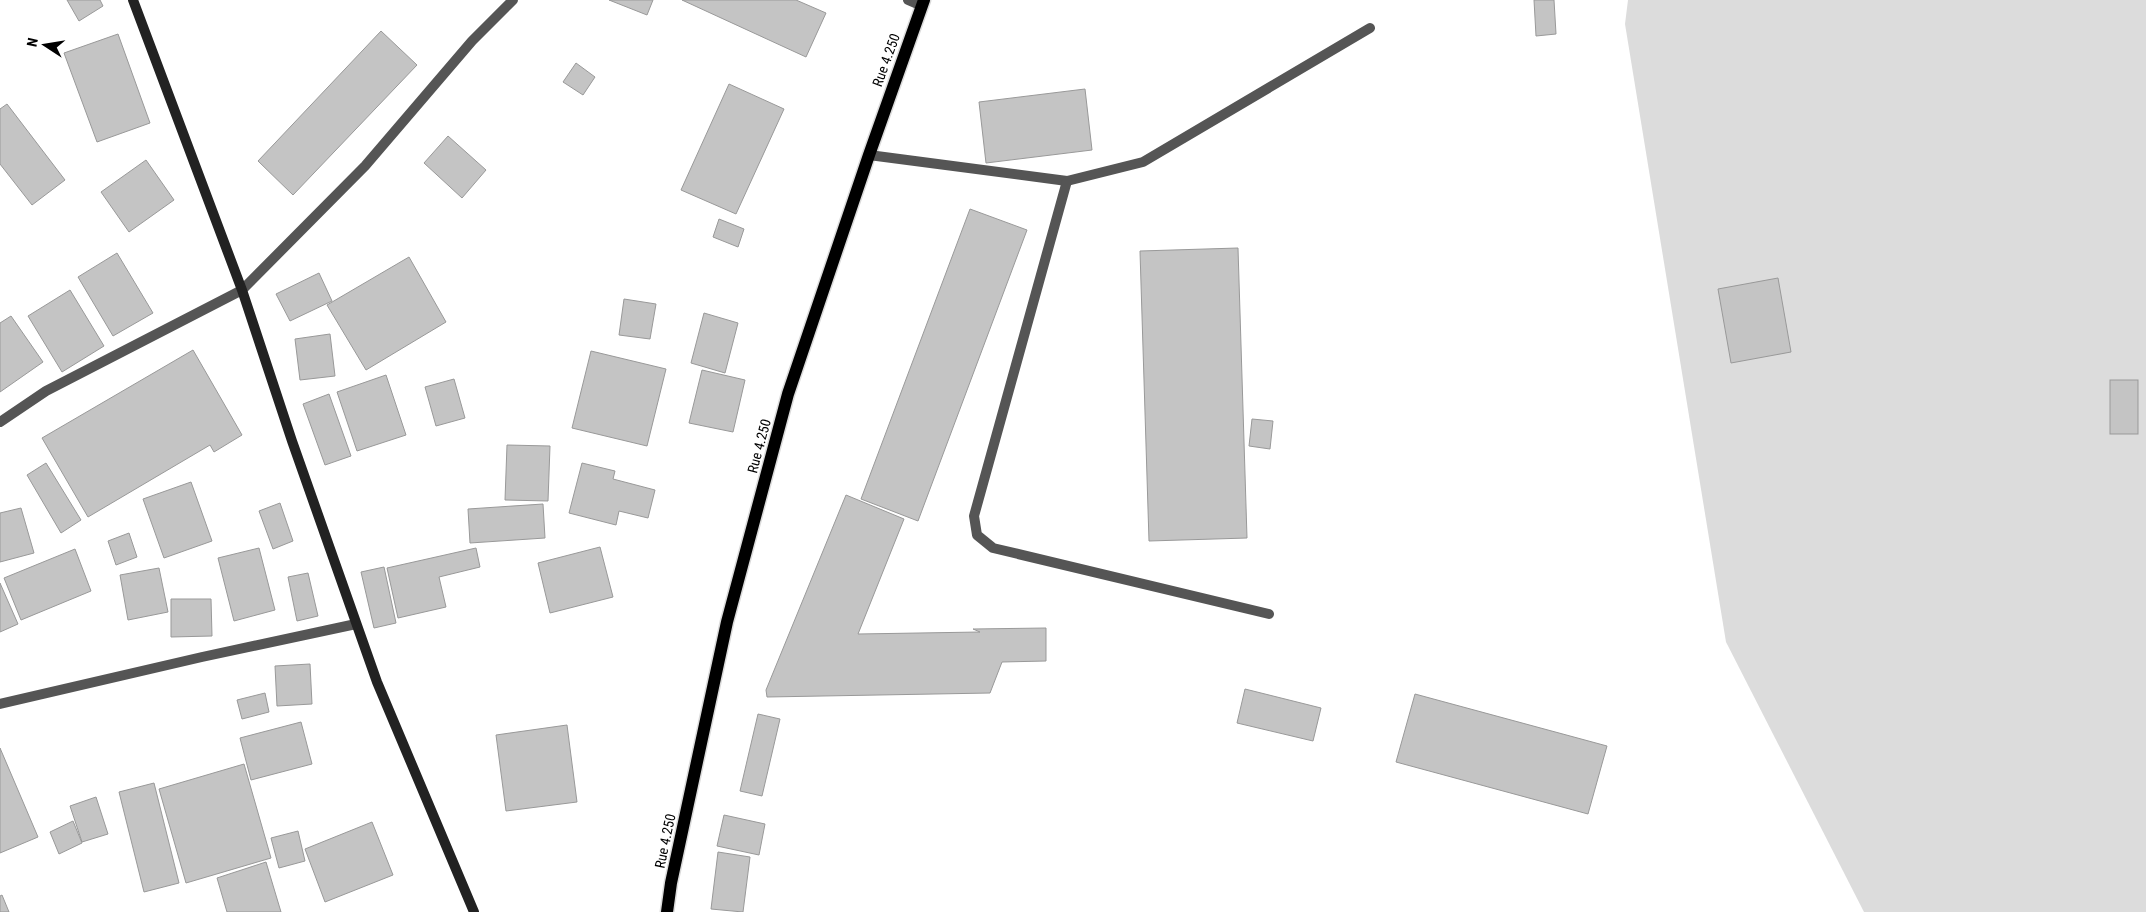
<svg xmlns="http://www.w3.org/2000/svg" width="2146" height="912" font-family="'Roboto Condensed',sans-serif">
  <rect width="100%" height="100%" fill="#fff"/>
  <polygon fill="#dcdcdc" points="1628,0 2146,0 2146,912 1864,912 1726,642 1625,24"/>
  <g fill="#c4c4c4" stroke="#999">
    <polygon points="67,0 100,0 103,6 79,21"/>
    <polygon points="609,0 653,0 647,15"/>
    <polygon points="682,0 796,0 826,13 806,57"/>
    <polygon points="1534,0 1554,0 1556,34 1536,36"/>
    <polygon points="381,31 417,65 293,195 258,161"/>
    <polygon points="118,34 150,123 97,142 64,53"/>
    <polygon points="576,63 595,77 583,95 563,82"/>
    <polygon points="729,84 784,109 736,214 681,190"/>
    <polygon points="1085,89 1092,150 986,163 979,102"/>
    <polygon points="7,104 65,180 32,205 0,164 0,109"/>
    <polygon points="448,136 486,170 462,198 424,163"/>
    <polygon points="146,160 174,200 129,232 101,192"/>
    <polygon points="970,209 1027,230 918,521 861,499"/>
    <polygon points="719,219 744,229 738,247 713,237"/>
    <polygon points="1238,248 1247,538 1149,541 1140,251"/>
    <polygon points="117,253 153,313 113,336 78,277"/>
    <polygon points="409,257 446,322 366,370 327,305"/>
    <polygon points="319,273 332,301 290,321 276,294"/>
    <polygon points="1778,278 1791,352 1731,363 1718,289"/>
    <polygon points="70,290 104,346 62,372 28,316"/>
    <polygon points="624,299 656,304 650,339 619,335"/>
    <polygon points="704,313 738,323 725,373 691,363"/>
    <polygon points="11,316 43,362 0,392 0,323"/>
    <polygon points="330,334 335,376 300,380 295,339"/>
    <polygon points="193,350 242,435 214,452 210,445 88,517 42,438"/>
    <polygon points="591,351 666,369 647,446 572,428"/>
    <polygon points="702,370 745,380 733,432 689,423"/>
    <polygon points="386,375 406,435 357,451 337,392"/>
    <polygon points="454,379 465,418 436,426 425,387"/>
    <rect x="2110" y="380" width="28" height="54"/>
    <polygon points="329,394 351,456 325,465 303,404"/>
    <polygon points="1252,419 1273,421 1270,449 1249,446"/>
    <polygon points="507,445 550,446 548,501 505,500"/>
    <polygon points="46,463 81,520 61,533 27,475"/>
    <polygon points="582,463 615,471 613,479 655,490 648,518 619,511 616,525 569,513"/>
    <polygon points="191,482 212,541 164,558 143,499"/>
    <polygon points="846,495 904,519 858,634 980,632 973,629 1046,628 1046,661 1002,662 990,693 767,697 766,690"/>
    <polygon points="280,503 293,541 273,549 259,511"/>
    <polygon points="543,504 545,538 470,543 468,509"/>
    <polygon points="21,508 34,553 0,562 0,513"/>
    <polygon points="129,533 137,557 116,565 108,541"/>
    <polygon points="600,547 613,597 550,613 538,563"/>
    <polygon points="259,548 275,610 234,621 218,558"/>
    <polygon points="476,548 480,567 439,577 446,607 398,618 387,568"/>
    <polygon points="75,549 91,591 21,620 4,578"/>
    <polygon points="384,567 396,623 374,628 361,572"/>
    <polygon points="159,568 168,612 128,620 120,575"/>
    <polygon points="308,573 318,616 297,621 288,577"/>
    <polygon points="0,583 18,624 0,632"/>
    <polygon points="171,599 211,599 212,636 171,637"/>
    <polygon points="310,664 312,704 277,706 275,666"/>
    <polygon points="1245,689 1321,708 1313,741 1237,723"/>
    <polygon points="265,693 269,712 242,719 237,700"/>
    <polygon points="1415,694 1607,746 1588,814 1396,762"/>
    <polygon points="758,714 780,719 762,796 740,791"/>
    <polygon points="301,722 312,764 251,780 240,738"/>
    <polygon points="567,725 577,802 506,811 496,735"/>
    <polygon points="0,748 38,837 0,853"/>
    <polygon points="244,764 271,858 186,883 159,789"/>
    <polygon points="154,783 179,883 144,892 119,792"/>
    <polygon points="96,797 108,834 82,842 70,806"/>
    <polygon points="724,815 765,824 759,855 717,846"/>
    <polygon points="73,821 82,843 59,854 50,832"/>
    <polygon points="372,822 393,875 325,902 305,849"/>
    <polygon points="298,831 305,861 279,868 271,838"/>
    <polygon points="718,852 750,857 743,912 711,909"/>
    <polygon points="266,862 281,912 227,912 217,878"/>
    <polygon points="2,895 9,912 0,912 0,896"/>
  </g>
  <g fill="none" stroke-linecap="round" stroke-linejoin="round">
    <g stroke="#dbdbdb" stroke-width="15">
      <polyline id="primary" points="667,912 671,883 727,622 788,394 869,155 924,0"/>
    </g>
    <g stroke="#555" stroke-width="10">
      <polyline points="908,0 922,6"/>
      <polyline points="869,155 1067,181 1143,162 1370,28"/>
      <polyline points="1067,181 974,516 977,535 993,548 1269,614"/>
    </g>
    <g stroke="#555" stroke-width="10">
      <polyline points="0,422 46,391 242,290 365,166 472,41 513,0"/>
      <polyline points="0,704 202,657 356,624"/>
    </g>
    <polyline stroke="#222" stroke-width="10" points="133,0 242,290 292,441 377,682 474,912"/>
    <use href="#primary" stroke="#000" stroke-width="12"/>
  </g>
  <g text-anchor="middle" stroke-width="4" stroke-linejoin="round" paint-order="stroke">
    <g font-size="14" fill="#000" stroke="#fff">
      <text transform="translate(886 60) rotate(-70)" y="5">Rue 4.250</text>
      <text transform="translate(759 446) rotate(-75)" y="5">Rue 4.250</text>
      <text transform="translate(665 841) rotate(-78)" y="5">Rue 4.250</text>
    </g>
  </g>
  <g transform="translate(45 45) rotate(282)" stroke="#ffffff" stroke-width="4" paint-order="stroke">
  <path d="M0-4L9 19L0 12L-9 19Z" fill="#000000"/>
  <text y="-8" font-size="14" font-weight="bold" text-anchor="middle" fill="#000000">N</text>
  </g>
</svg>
